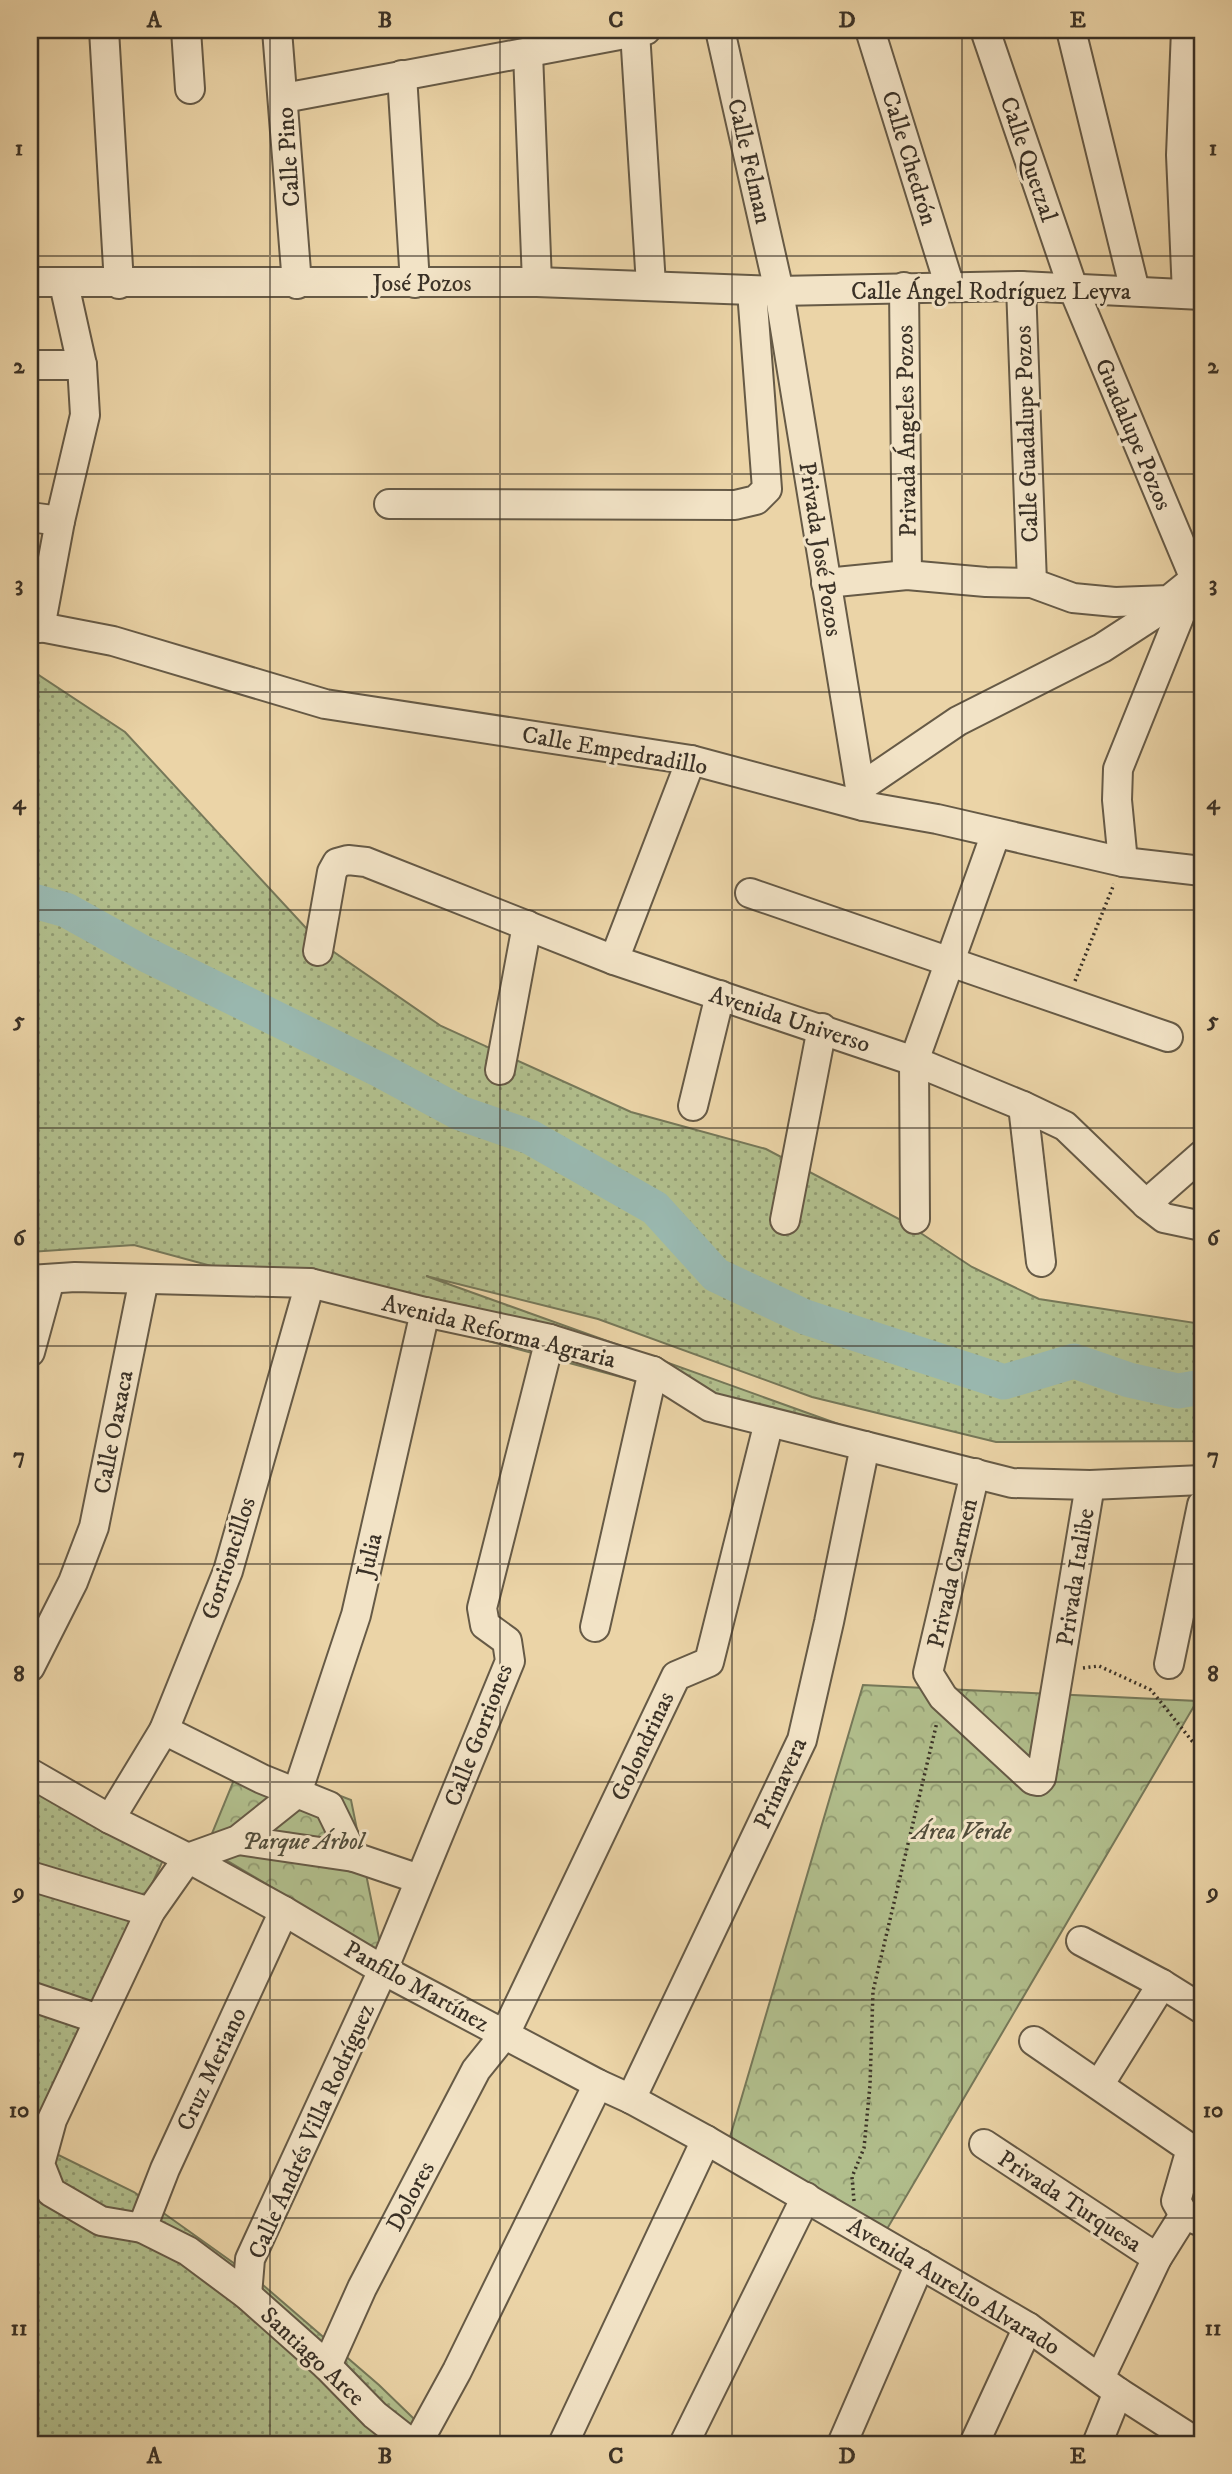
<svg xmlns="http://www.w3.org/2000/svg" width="1232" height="2474" font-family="'IM FELL DW Pica',serif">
  <defs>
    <pattern id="grass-dots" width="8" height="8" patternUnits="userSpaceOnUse" patternTransform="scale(1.75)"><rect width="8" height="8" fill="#b1be8c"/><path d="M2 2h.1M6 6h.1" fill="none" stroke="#919b72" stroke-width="1.8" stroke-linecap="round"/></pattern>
    <pattern id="park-crowns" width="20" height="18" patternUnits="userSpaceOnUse" patternTransform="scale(1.75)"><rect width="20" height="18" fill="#b1be8c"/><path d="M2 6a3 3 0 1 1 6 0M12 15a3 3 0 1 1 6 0" fill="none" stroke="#919b72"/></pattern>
  </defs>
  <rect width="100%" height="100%" fill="#ebd4a7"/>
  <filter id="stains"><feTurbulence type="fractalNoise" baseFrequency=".00286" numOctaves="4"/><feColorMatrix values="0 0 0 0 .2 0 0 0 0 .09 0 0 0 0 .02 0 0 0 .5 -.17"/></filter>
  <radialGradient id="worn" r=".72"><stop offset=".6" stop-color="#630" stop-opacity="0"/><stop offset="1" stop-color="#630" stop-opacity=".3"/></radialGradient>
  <g fill="url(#grass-dots)" stroke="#767859" stroke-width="2">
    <polygon points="30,671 34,672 125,732 318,941 441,1026 631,1112 766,1149 901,1220 972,1267 1039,1299 1202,1324 1202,1441 996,1442 812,1397 598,1319 426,1276 975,1473 134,1245 30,1252"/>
    <polygon points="30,1779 165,1856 32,2142 134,2192 256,2279 379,2385 440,2444 30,2444"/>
  </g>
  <g fill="url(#park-crowns)" stroke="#767859" stroke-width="2">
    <polygon points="863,1685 1197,1701 887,2229 730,2137"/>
    <polygon points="243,1758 351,1800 382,1953 206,1848"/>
  </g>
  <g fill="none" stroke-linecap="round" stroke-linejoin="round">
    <polyline stroke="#99b7ae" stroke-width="35" points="30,900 66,910 145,954 380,1070 460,1113 530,1137 655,1208 716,1275 805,1317 1004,1382 1074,1361 1129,1380 1178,1391 1202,1387"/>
    <g stroke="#665a46" stroke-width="32">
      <g id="minor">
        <polyline points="104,30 119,284"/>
        <polyline points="186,30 190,89"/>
        <polyline points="277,30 297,284"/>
        <polyline points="720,30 779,291 863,806"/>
        <polyline points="870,30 950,287"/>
        <polyline points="985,30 1073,288 1195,579"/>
        <polyline points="1071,30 1135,291"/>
        <polyline points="1186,30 1181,155 1187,294"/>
        <polyline points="635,32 651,285"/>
        <polyline points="528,53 537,282"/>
        <polyline points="402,75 415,283"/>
        <polyline points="284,98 646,30"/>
        <polyline points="30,282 537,282 779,291 1021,286 1202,295"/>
        <polyline points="1021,286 1032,583"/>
        <polyline points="904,287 907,575"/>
        <polyline points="30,365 82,365"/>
        <polyline points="389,504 735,505 756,500 767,489 752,291"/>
        <polyline points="30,517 60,521"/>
        <polyline points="826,583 907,575 986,582 1032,583 1073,598 1115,602 1169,600 1195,579"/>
        <polyline points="30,625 113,641 325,704 691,760 863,806 937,819 1123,862 1202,871"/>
        <polyline points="40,628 60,521 85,415 82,365 64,284"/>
        <polyline points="861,787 958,721 1102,648 1159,611 1169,600"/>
        <polyline points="1123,862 1117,800 1118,769 1192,585"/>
        <polyline points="750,893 1168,1037"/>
        <polyline points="318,951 332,872 337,863 348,860 366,862 614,960 914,1061 1023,1106 1065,1126 1146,1204 1164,1218 1202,1226"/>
        <polyline points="614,960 691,760"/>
        <polyline points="500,1070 527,925"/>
        <polyline points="693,1106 720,995"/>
        <polyline points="1023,1106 1041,1262"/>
        <polyline points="1146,1204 1202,1155"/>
        <polyline points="915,1219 914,1061 996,833"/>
        <polyline points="785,1220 822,1028"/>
        <polyline points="30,1280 75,1277 310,1283 425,1312 550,1339 653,1371 710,1407 1012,1483 1090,1485 1202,1480"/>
        <polyline points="30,1352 50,1279"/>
        <polyline points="975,1473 928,1673 943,1697 1033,1780 1038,1781 1041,1778 1090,1485"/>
        <polyline points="595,1627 653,1371"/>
        <polyline points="1169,1664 1202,1505"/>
        <polyline points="30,1667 73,1582 94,1527 144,1279"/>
        <polyline points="164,1730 262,1779 329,1806 354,1857"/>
        <polyline points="30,1773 110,1819 188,1858 284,1911 383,1970 598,2084 631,2099 706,2140 1028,2327 1118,2392 1199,2444"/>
        <polyline points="110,1819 164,1730 228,1571 310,1283"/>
        <polyline points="238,1840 354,1857 419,1879"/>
        <polyline points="30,1876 150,1912"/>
        <polyline points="1081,1941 1162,1984 1202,2009"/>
        <polyline points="30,1996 98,2019"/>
        <polyline points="1034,2041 1191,2149 1176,2201 1184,2215 1202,2222"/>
        <polyline points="1099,2085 1162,1984"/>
        <polyline points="631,2099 802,1740 829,1622 865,1446"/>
        <polyline points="984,2144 1157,2258"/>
        <polyline points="142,2228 165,2169 284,1911"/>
        <polyline points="247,2295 250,2259 383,1970 510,1661 507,1641 485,1625 482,1608 550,1339"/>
        <polyline points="327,2366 362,2288 476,2070 505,2034 676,1676 709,1662 769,1422"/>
        <polyline points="1100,2378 1157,2258 1184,2215"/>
        <polyline points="412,2444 375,2415 327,2366 247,2295 188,2251 142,2228 101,2221 51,2192 40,2164 52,2120 150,1912 188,1858 238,1840 297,1793 356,1615 425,1312"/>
        <polyline points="417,2444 457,2371 598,2084"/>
        <polyline points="563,2444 706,2140"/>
        <polyline points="684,2444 806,2197"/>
        <polyline points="842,2444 920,2264"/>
        <polyline points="974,2444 1028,2327"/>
        <polyline points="1097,2444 1118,2392"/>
      </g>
    </g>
    <g stroke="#3a3126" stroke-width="3.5" stroke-dasharray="2 3.5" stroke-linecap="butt">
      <polyline points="1075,981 1114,884"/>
      <polyline points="1083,1668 1099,1666 1151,1690 1192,1741 1202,1747"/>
      <polyline points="854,2201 852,2177 864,2148 870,2085 873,1991 937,1722"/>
    </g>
    <use href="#minor" stroke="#f2e3c6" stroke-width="28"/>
  </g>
  <path fill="none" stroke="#3a3126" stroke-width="2" stroke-opacity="0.55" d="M270 30V2444M500 30V2444M732 30V2444M962 30V2444M30 256H1202M30 474H1202M30 692H1202M30 910H1202M30 1128H1202M30 1346H1202M30 1564H1202M30 1782H1202M30 2000H1202M30 2218H1202"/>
  <g text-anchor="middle" stroke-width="6" stroke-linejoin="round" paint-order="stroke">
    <g font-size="24" fill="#3a3126" stroke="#f2e3c6">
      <text transform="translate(288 157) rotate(-94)" y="8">Calle Pino</text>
      <text transform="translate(910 158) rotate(73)" y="8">Calle Chedrón</text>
      <text transform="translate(1029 159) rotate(71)" y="8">Calle Quetzal</text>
      <text transform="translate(750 161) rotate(77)" y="8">Calle Felman</text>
      <text x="422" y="291">José Pozos</text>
      <text x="991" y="299">Calle Ángel Rodríguez Leyva</text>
      <text transform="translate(906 431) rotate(-91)" y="8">Privada Ángeles Pozos</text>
      <text transform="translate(1026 434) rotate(-92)" y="8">Calle Guadalupe Pozos</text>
      <text transform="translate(1134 434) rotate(67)" y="8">Guadalupe Pozos</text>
      <text transform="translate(821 549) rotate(81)" y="8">Privada José Pozos</text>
      <text transform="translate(615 750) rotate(10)" y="8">Calle Empedradillo</text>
      <text transform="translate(790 1019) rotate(18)" y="8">Avenida Universo</text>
      <text transform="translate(499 1331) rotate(14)" y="8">Avenida Reforma Agraria</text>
      <text transform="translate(113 1432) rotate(-79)" y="8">Calle Oaxaca</text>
      <text transform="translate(369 1555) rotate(-77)" y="8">Julia</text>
      <text transform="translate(228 1558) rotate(-72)" y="8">Gorrioncillos</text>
      <text transform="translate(952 1573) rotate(-77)" y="8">Privada Carmen</text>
      <text transform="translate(1075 1577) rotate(-81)" y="8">Privada Italibe</text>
      <text transform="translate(478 1735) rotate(-69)" y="8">Calle Gorriones</text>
      <text transform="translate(642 1746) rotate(-65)" y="8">Golondrinas</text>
      <text transform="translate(780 1783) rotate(-66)" y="8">Primavera</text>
      <text transform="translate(417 1986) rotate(29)" y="8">Panfilo Martínez</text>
      <text transform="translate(211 2069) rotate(-65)" y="8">Cruz Meriano</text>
      <text transform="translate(311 2131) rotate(-66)" y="8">Calle Andrés Villa Rodríguez</text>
      <text transform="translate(410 2196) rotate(-62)" y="8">Dolores</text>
      <text transform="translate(1070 2201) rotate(33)" y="8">Privada Turquesa</text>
      <text transform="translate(954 2286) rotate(31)" y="8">Avenida Aurelio Alvarado</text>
      <text transform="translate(313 2356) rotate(43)" y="8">Santiago Arce</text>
    </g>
    <g font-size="24" font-style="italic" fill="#524d3a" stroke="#f2e3c6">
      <text x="962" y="1839">Área Verde</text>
      <text x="303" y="1849">Parque Árbol</text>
    </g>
  </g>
  <rect width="1232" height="2474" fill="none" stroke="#ebd4a7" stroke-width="77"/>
  <rect x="38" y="38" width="1156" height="2398" fill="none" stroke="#3a3126" stroke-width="2.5"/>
  <g font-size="23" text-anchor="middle" font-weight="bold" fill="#3a3126">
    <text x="154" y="27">A</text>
    <text x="385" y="27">B</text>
    <text x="616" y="27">C</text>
    <text x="847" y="27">D</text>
    <text x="1078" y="27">E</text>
    <text x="19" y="155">1</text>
    <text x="1213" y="155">1</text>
    <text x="19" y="373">2</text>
    <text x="1213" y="373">2</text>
    <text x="19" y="591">3</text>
    <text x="1213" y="591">3</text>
    <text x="19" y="809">4</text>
    <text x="1213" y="809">4</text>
    <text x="19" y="1027">5</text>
    <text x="1213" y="1027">5</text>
    <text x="19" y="1245">6</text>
    <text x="1213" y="1245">6</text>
    <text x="19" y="1463">7</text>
    <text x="1213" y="1463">7</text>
    <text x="19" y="1681">8</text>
    <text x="1213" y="1681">8</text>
    <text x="19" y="1899">9</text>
    <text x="1213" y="1899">9</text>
    <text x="19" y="2117">10</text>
    <text x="1213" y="2117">10</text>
    <text x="19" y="2335">11</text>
    <text x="1213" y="2335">11</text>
    <text x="154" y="2463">A</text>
    <text x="385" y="2463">B</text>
    <text x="616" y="2463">C</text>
    <text x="847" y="2463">D</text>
    <text x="1078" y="2463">E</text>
  </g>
  <rect width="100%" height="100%" filter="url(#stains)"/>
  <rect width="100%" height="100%" fill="url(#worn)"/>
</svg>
